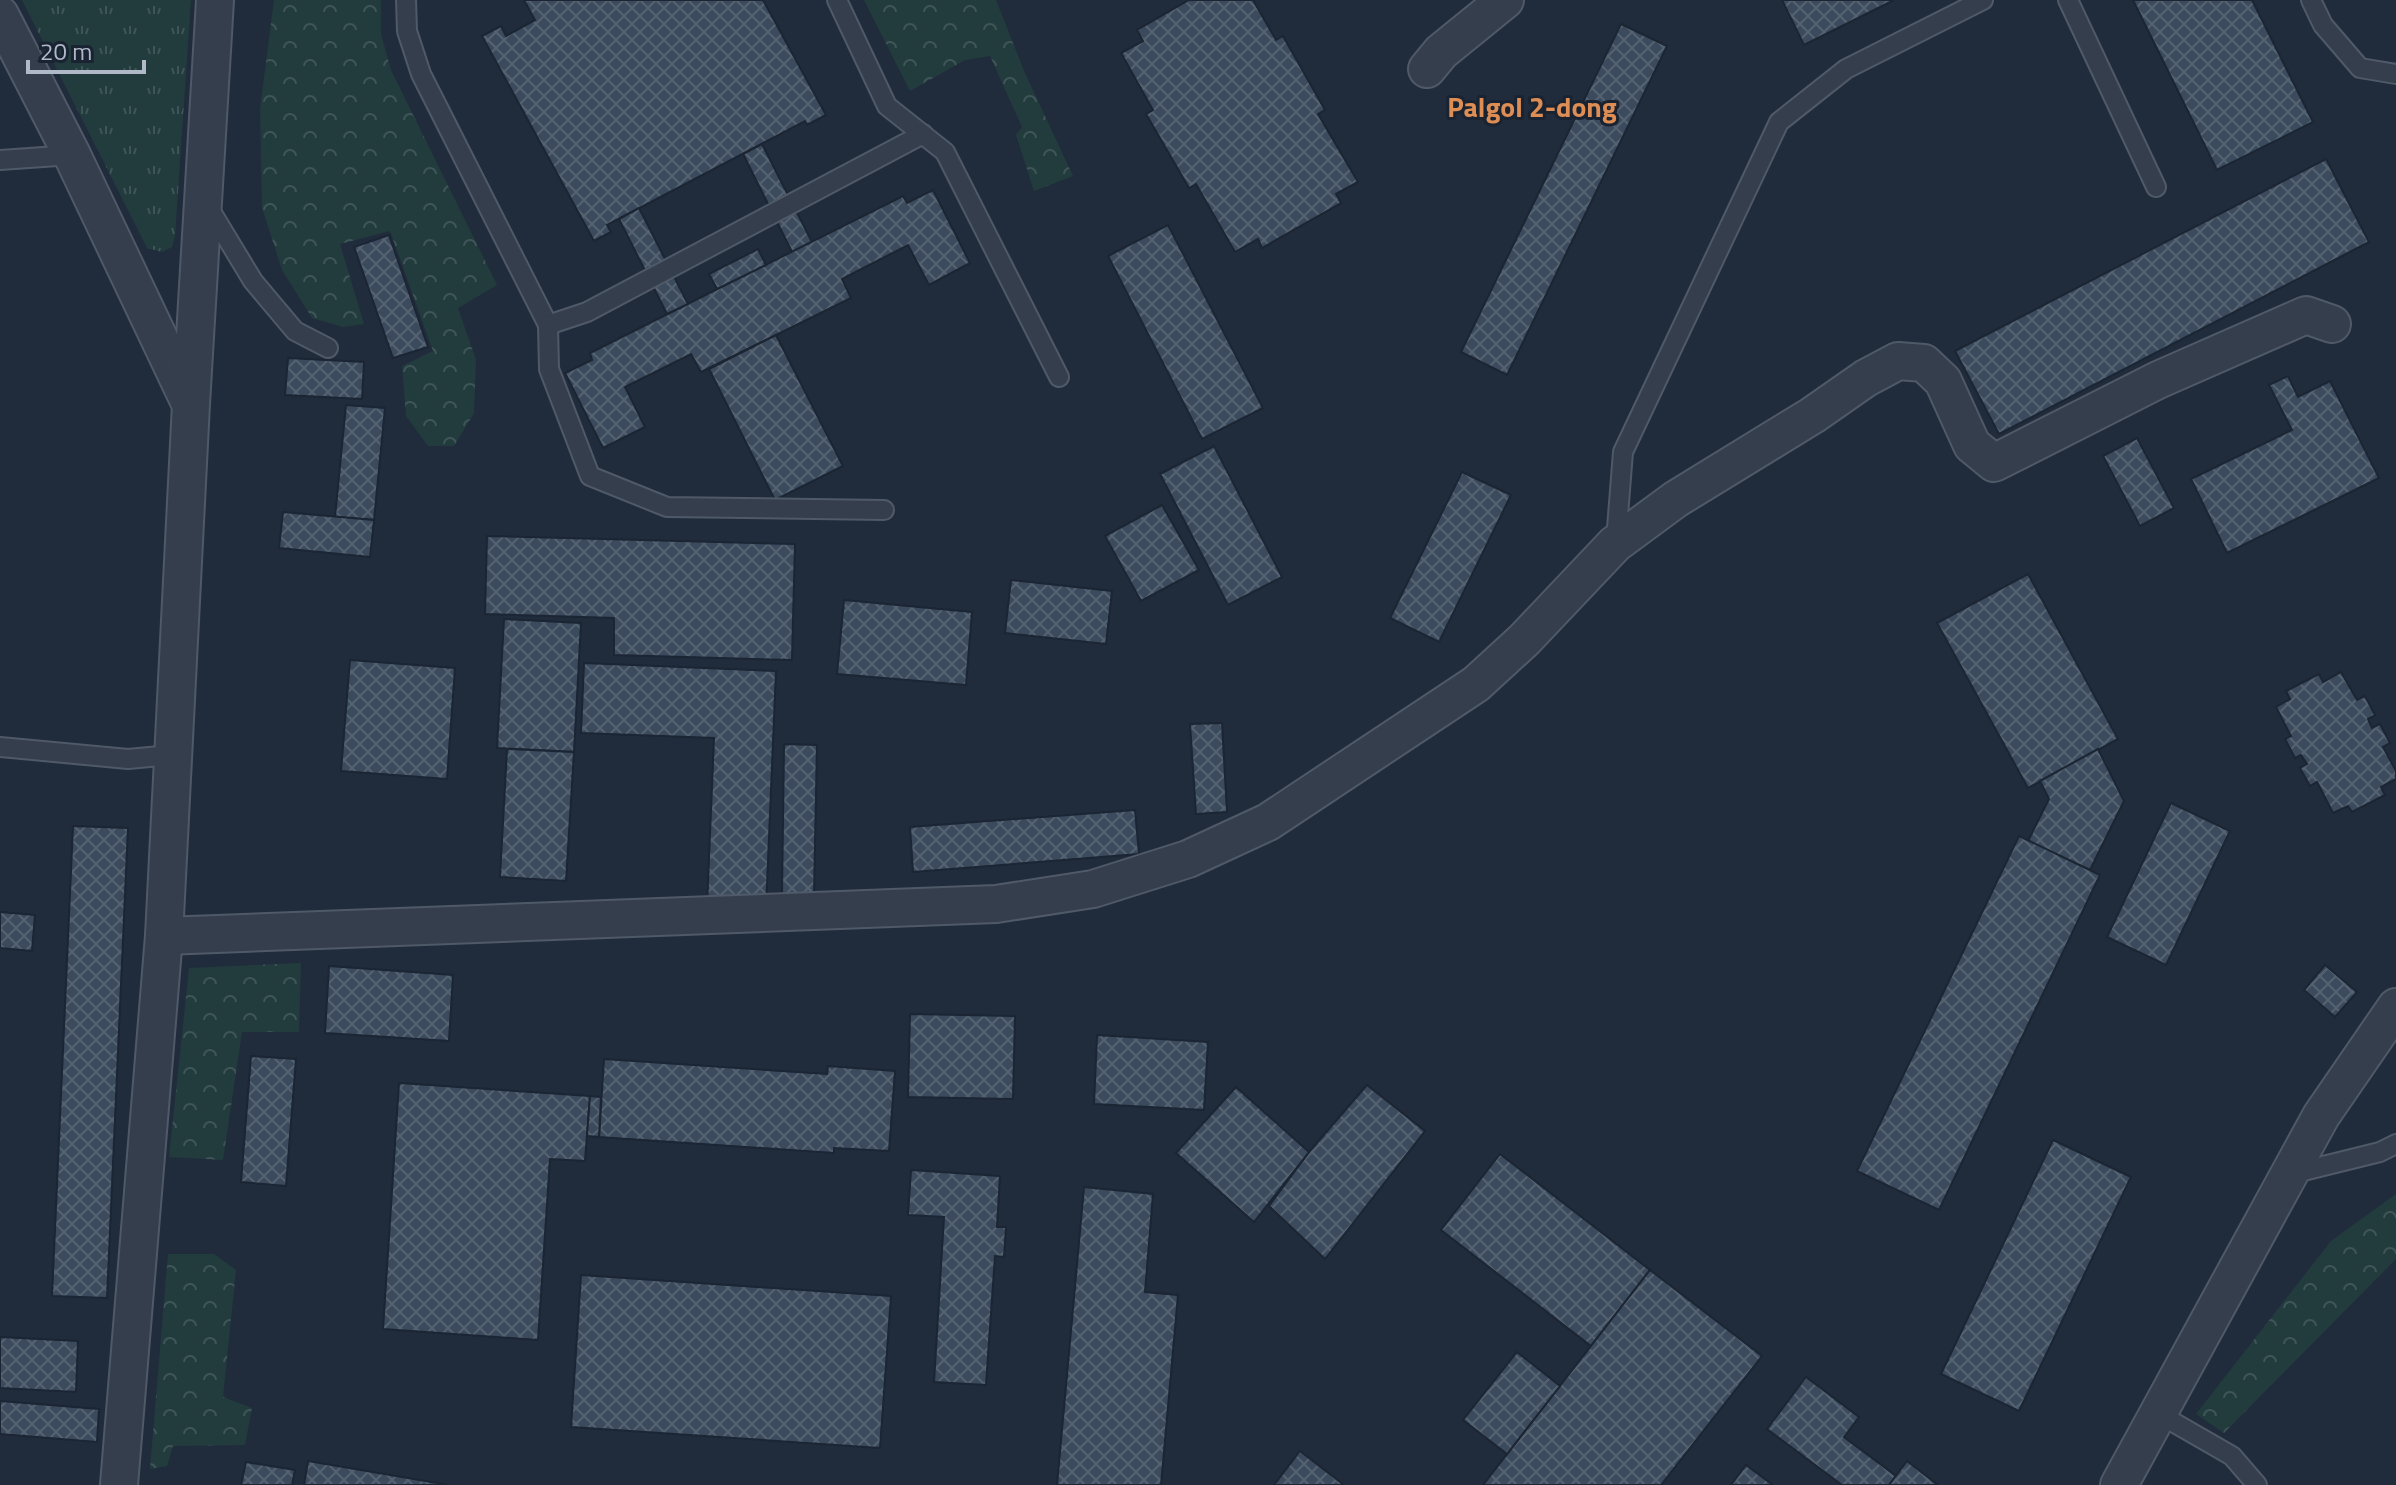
<svg xmlns="http://www.w3.org/2000/svg" width="2396" height="1485" font-family="'Titillium Web',sans-serif">
  <defs>
    <pattern id="grass-tufts" width="24" height="20" patternUnits="userSpaceOnUse" patternTransform="scale(2)"><rect width="24" height="20" fill="#223b3d"/><path d="M3 7l-1-3M5 7V3M7 7l1-3M15 17l-1-3M17 17v-4M19 17l1-3" fill="none" stroke="#405558"/></pattern>
    <pattern id="forest-crowns" width="20" height="18" patternUnits="userSpaceOnUse" patternTransform="scale(2)"><rect width="20" height="18" fill="#223b3d"/><path d="M2 6a3 3 0 1 1 6 0M12 15a3 3 0 1 1 6 0" fill="none" stroke="#405558"/></pattern>
    <pattern id="building-cross-hatch" width="8" height="8" patternUnits="userSpaceOnUse" patternTransform="scale(2)"><rect width="8" height="8" fill="#3b4a5c"/><path d="M0 0l8 8M0 8l8-8" fill="none" stroke="#556272"/></pattern>
  </defs>
  <rect width="100%" height="100%" fill="#202c3c"/>
  <polygon fill="url(#grass-tufts)" points="22,0 191,0 175,236 172,247 162,252 147,248"/>
  <g fill="url(#forest-crowns)">
    <polygon points="274,0 381,0 381,34 391,70 497,285 458,308 476,360 474,413 454,446 428,446 406,416 402,366 433,351 390,231 340,244 364,324 343,327 312,318 282,270 262,208 260,109"/>
    <polygon points="864,0 996,0 1024,71 1073,176 1034,191 1016,135 1022,127 990,56 965,60 910,91"/>
    <polygon points="301,963 299,1032 242,1032 223,1160 169,1157 189,968"/>
    <polygon points="2396,1194 2396,1259 2224,1433 2196,1414 2331,1241"/>
    <polygon points="168,1254 214,1254 236,1270 223,1397 252,1408 245,1445 173,1446 167,1466 150,1469"/>
  </g>
  <g fill="url(#building-cross-hatch)" stroke="#1b2533" stroke-width="2">
    <polygon points="524,0 763,0 826,115 807,125 805,121 607,225 611,232 594,241 482,36 501,26 506,36 535,20"/>
    <polygon points="1189,0 1253,0 1276,40 1283,36 1325,110 1318,114 1358,182 1336,194 1341,203 1262,248 1258,239 1235,252 1196,184 1189,188 1146,114 1153,110 1121,53 1143,41 1137,30"/>
    <polygon points="1782,0 1894,0 1804,45"/>
    <polygon points="2133,0 2252,0 2313,122 2217,170"/>
    <polygon points="1621,24 1667,46 1507,375 1461,352"/>
    <polygon points="762,144 812,242 792,252 743,154"/>
    <polygon points="2326,159 2369,242 1999,434 1955,351"/>
    <polygon points="933,190 970,263 929,285 908,245 842,279 851,298 701,372 691,354 625,387 645,427 603,448 565,373 592,360 590,353 903,196 907,203"/>
    <polygon points="639,208 688,304 667,314 619,219"/>
    <polygon points="1168,225 1263,408 1202,439 1108,256"/>
    <polygon points="389,235 428,347 393,358 354,247"/>
    <polygon points="758,249 766,265 717,289 709,274"/>
    <polygon points="776,335 843,466 775,500 709,369"/>
    <polygon points="288,358 364,362 362,399 285,395"/>
    <polygon points="2288,376 2298,397 2330,381 2379,478 2227,553 2191,479 2292,430 2269,385"/>
    <polygon points="346,405 385,408 374,520 335,517"/>
    <polygon points="2137,438 2174,508 2140,526 2103,456"/>
    <polygon points="1214,446 1282,577 1228,605 1160,474"/>
    <polygon points="1462,472 1511,495 1439,642 1390,618"/>
    <polygon points="1162,505 1199,570 1141,601 1105,536"/>
    <polygon points="283,512 374,520 370,557 279,548"/>
    <polygon points="487,536 795,544 792,660 614,655 614,618 485,614"/>
    <polygon points="2028,574 2118,739 2028,788 1937,623"/>
    <polygon points="1011,580 1112,591 1106,644 1005,633"/>
    <polygon points="844,600 972,612 966,685 837,674"/>
    <polygon points="504,619 581,623 574,752 497,748"/>
    <polygon points="350,660 455,668 447,779 341,771"/>
    <polygon points="584,663 776,671 766,909 707,906 714,738 581,733"/>
    <polygon points="2341,672 2357,700 2365,696 2375,715 2368,719 2372,728 2380,724 2390,743 2383,747 2396,771 2396,779 2381,787 2385,795 2352,812 2348,806 2333,813 2317,782 2310,786 2300,768 2307,764 2301,755 2295,758 2285,739 2291,736 2276,707 2290,699 2286,691 2319,674 2323,682"/>
    <polygon points="1222,723 1227,812 1196,814 1190,724"/>
    <polygon points="784,744 817,745 814,895 782,894"/>
    <polygon points="507,749 574,752 566,881 500,877"/>
    <polygon points="2098,749 2124,801 2090,870 2028,841 2049,799 2040,781"/>
    <polygon points="2171,803 2230,831 2166,965 2107,937"/>
    <polygon points="1135,810 1139,854 913,872 910,827"/>
    <polygon points="73,826 128,828 107,1298 52,1296"/>
    <polygon points="2019,836 2100,875 1939,1210 1857,1171"/>
    <polygon points="0,912 35,915 32,951 0,948"/>
    <polygon points="2325,965 2357,992 2335,1017 2304,990"/>
    <polygon points="329,966 453,975 449,1041 325,1033"/>
    <polygon points="910,1014 1015,1016 1013,1099 908,1097"/>
    <polygon points="1097,1035 1208,1042 1204,1110 1094,1104"/>
    <polygon points="251,1056 296,1059 286,1186 241,1182"/>
    <polygon points="604,1059 827,1074 828,1066 895,1071 889,1151 834,1148 834,1153 599,1137"/>
    <polygon points="399,1083 590,1096 585,1161 550,1159 538,1340 383,1329"/>
    <polygon points="1367,1085 1425,1131 1325,1259 1269,1206 1309,1152"/>
    <polygon points="1236,1087 1309,1152 1254,1222 1176,1153"/>
    <polygon points="590,1096 601,1097 599,1137 587,1136"/>
    <polygon points="2053,1140 2131,1177 2019,1411 1941,1374"/>
    <polygon points="1500,1154 1650,1270 1591,1346 1441,1230"/>
    <polygon points="911,1170 1000,1176 997,1227 1006,1227 1004,1257 995,1256 986,1385 934,1382 944,1217 908,1215"/>
    <polygon points="1084,1187 1153,1194 1145,1292 1178,1295 1161,1485 1057,1485"/>
    <polygon points="1650,1270 1762,1356 1661,1485 1483,1485"/>
    <polygon points="581,1275 891,1296 880,1448 571,1427"/>
    <polygon points="0,1337 78,1341 76,1392 0,1388"/>
    <polygon points="1517,1352 1560,1386 1507,1454 1463,1420"/>
    <polygon points="1806,1377 1859,1417 1844,1437 1896,1476 1889,1485 1842,1485 1767,1429"/>
    <polygon points="0,1401 99,1409 97,1442 0,1434"/>
    <polygon points="1300,1451 1344,1485 1274,1485"/>
    <polygon points="308,1461 449,1485 304,1485"/>
    <polygon points="1907,1461 1938,1485 1889,1485"/>
    <polygon points="246,1462 295,1470 292,1485 241,1485"/>
    <polygon points="1746,1465 1773,1485 1731,1485"/>
  </g>
  <g fill="none" stroke-linecap="round" stroke-linejoin="round">
    <g stroke="#4f5967" stroke-width="22">
      <g id="service">
        <polyline points="406,0 407,31 421,74 548,325 549,369 590,476 667,507 884,510"/>
        <polyline points="837,0 887,106 945,152 1059,377"/>
        <polyline points="2068,0 2156,187"/>
        <polyline points="2311,0 2323,25 2360,68 2396,74"/>
        <polyline points="0,160 72,155"/>
        <polyline points="207,205 253,281 295,331 328,348"/>
        <polyline points="548,325 587,312 923,134"/>
        <polyline points="1616,541 1623,452 1779,122 1846,69 1983,0"/>
        <polyline points="0,747 128,759 171,755"/>
        <polyline points="2291,1174 2380,1152 2396,1144"/>
        <polyline points="2159,1414 2232,1456 2257,1485"/>
      </g>
    </g>
    <g stroke="#4f5967" stroke-width="40">
      <g id="minor">
        <polyline points="0,15 72,155 188,399"/>
        <polyline points="1427,69 1441,52 1505,0"/>
        <polyline points="164,936 996,904 1093,889 1188,859 1268,822 1476,684 1524,640 1615,544 1676,499 1813,415 1866,378 1898,361 1924,363 1943,381 1972,445 1994,463 2158,380 2306,315 2332,324"/>
        <polyline points="119,1485 164,936 191,404 215,0"/>
        <polyline points="2119,1485 2321,1116 2396,1007"/>
      </g>
    </g>
    <use href="#service" stroke="#343e4c" stroke-width="18"/>
    <use href="#minor" stroke="#343e4c" stroke-width="36"/>
  </g>
  <g text-anchor="middle" stroke-width="6" stroke-linejoin="round" paint-order="stroke">
    <g font-size="28" font-weight="bold" fill="#de8e54" stroke="#192331">
      <text x="1532" y="117">Palgol 2-dong</text>
    </g>
  </g>
  <path d="M28 60v12h116v-12" fill="none" stroke="#afb9c8" stroke-width="4"/>
  <text x="40" y="60" font-size="24" fill="#afb9c8" stroke="#192331" stroke-width="6" paint-order="stroke">20 m</text>
</svg>
